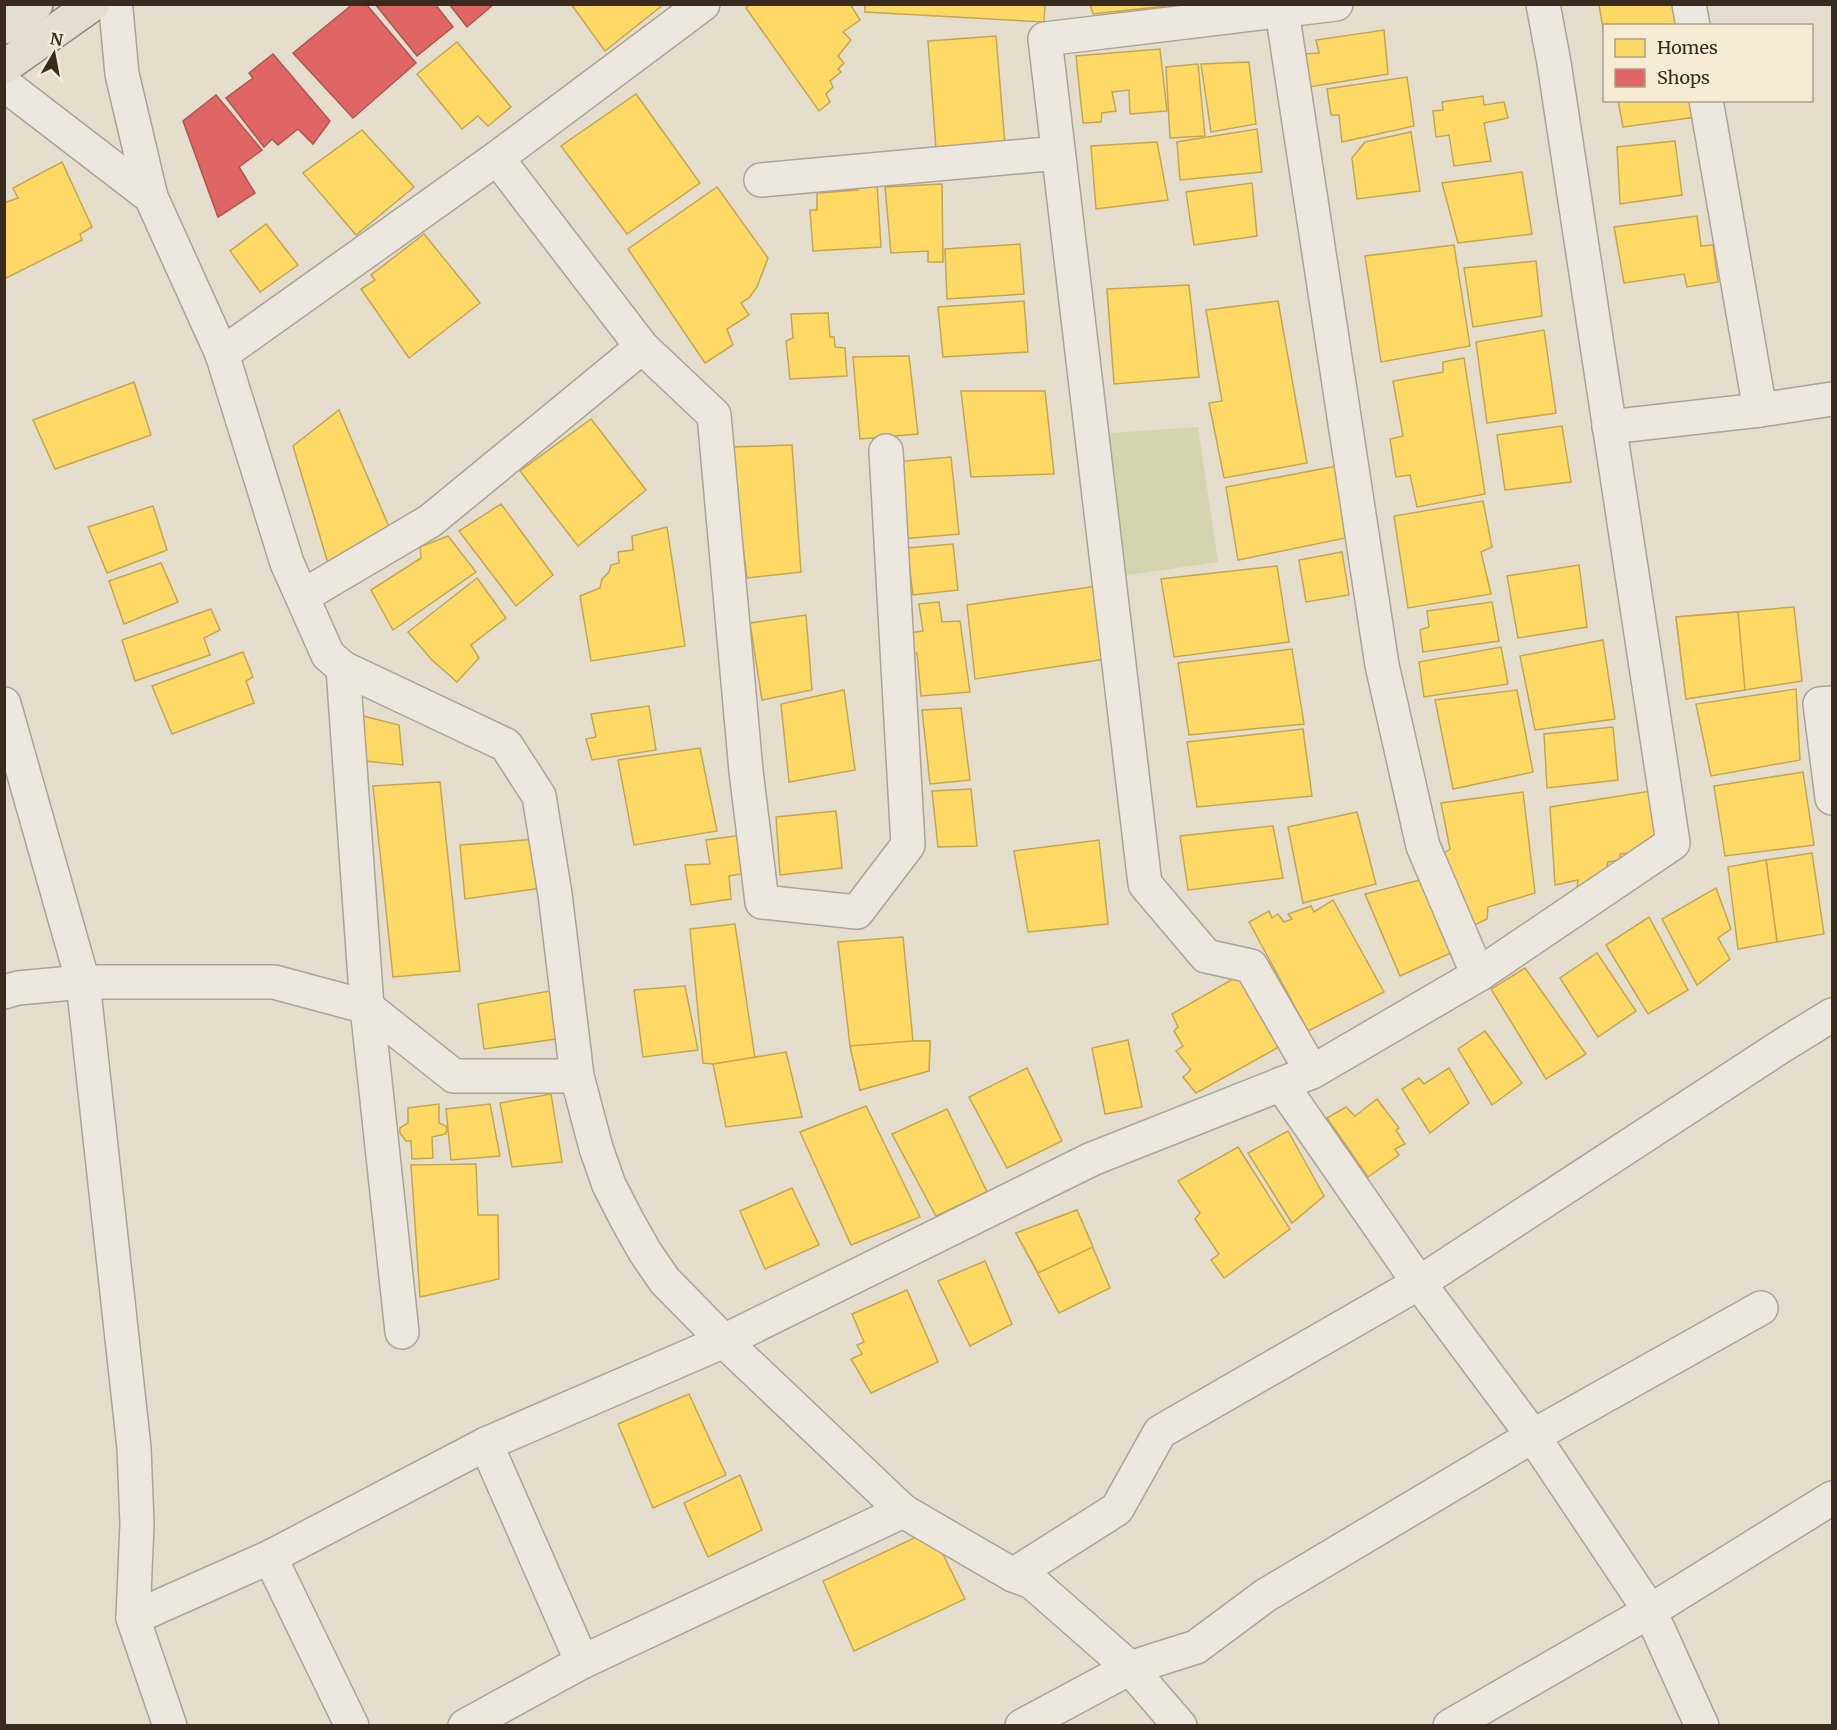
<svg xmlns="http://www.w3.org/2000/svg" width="1837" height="1730" font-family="Merriweather,serif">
  <rect width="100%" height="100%" fill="#e5decd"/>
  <polygon fill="#d4d5af" points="1198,427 1218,562 1115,577 1097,434"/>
  <g fill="#ffd966" stroke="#c4a550" stroke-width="1.5">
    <polygon points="571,4 664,4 605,51"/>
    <polygon points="750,4 850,4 860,20 843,32 851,40 838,56 844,63 838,69 841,72 830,81 833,87 826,94 830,102 819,111 746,8"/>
    <polygon points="865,4 1045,4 1044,22 865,12"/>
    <polygon points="1090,4 1184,4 1093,14"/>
    <polygon points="1599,4 1686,4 1689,26 1604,26 1604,35"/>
    <polygon points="1384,30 1388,74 1309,87 1305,54 1319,53 1316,40"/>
    <polygon points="996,36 1005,145 936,149 928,41"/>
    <polygon points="457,42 511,107 488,126 478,116 462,129 417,74"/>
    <polygon points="1160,49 1167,111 1130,114 1129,90 1112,92 1116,111 1102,113 1101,122 1083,123 1076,56"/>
    <polygon points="1249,62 1256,124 1211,132 1201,64"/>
    <polygon points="1198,64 1205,136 1170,138 1166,67"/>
    <polygon points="1407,77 1414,126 1342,142 1339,115 1331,115 1327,89"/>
    <polygon points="636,94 700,183 627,234 561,146"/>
    <polygon points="1483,96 1484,105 1504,102 1508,118 1484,123 1491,161 1454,166 1449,135 1436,137 1433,111 1443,110 1442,102"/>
    <polygon points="1618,100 1702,100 1704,116 1623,127"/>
    <polygon points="1257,129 1262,172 1180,180 1177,142"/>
    <polygon points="362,130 414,187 356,235 303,173"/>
    <polygon points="1411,132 1420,191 1357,199 1352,158 1365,142"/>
    <polygon points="1675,141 1682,195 1620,204 1617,147"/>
    <polygon points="1157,142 1168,200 1096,209 1091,146"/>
    <polygon points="62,162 92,227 80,234 82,240 4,279 4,203 18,198 13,188"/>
    <polygon points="1522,172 1532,234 1458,243 1442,183"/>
    <polygon points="1252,183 1257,236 1194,245 1186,192"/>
    <polygon points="857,184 877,184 881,247 813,251 810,210 817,210 817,193 858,190"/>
    <polygon points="942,184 943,262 928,262 928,251 891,253 885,187"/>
    <polygon points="717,187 768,258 757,287 749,298 741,303 749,315 727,329 733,345 705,363 628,249"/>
    <polygon points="1697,216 1701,246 1713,245 1718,282 1687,287 1684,274 1624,283 1614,227"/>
    <polygon points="266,224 298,265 260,292 230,251"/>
    <polygon points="424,234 480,303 409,358 361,289 375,280 371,275"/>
    <polygon points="1020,244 1024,294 947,299 945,249"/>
    <polygon points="1454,245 1470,346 1381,362 1365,256"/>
    <polygon points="1536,261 1542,316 1473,327 1464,268"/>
    <polygon points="1189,285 1199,377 1114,384 1107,289"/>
    <polygon points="1024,301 1028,352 943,357 938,307"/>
    <polygon points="1278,301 1307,463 1224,478 1209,403 1222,401 1206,310"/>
    <polygon points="828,313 830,337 834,337 835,347 845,348 847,376 790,379 786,341 793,338 791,314"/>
    <polygon points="1544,330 1556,413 1487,423 1476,342"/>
    <polygon points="909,356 918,434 860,439 853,357"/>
    <polygon points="1464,358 1485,494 1417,507 1410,475 1396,477 1390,439 1403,436 1393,381 1443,372 1443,362"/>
    <polygon points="134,382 151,435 55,469 33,420"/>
    <polygon points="961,391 1045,391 1054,474 971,477"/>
    <polygon points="339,410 392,534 330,570 293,446"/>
    <polygon points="591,419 646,490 578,546 520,471"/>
    <polygon points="1562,426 1571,482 1505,490 1497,435"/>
    <polygon points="792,445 801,572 747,578 730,447"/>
    <polygon points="951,457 959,534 902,539 895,462"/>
    <polygon points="1342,465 1355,536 1238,560 1226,487"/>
    <polygon points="1483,501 1492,547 1481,552 1491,594 1408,608 1394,516"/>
    <polygon points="501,504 553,575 516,606 459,531"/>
    <polygon points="153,506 167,550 107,573 88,527"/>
    <polygon points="667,527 685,646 591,661 580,596 600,588 602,579 609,572 611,565 619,563 618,552 633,550 632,536"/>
    <polygon points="448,536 476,572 393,630 371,590 421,558 420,547"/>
    <polygon points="953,544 958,590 913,595 907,548"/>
    <polygon points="1342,552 1349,595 1306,602 1299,560"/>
    <polygon points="161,563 178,602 124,624 109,581"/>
    <polygon points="1579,565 1587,627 1518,638 1507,576"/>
    <polygon points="1277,566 1289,642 1174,657 1161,579"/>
    <polygon points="477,578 506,618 471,645 479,658 457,682 432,660 408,632"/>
    <polygon points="1104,585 1112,658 975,679 967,605"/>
    <polygon points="939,602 942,622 960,621 970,692 921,696 917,653 910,654 907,633 923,631 919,604"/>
    <polygon points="1492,602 1499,641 1423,652 1420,630 1429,627 1427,611"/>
    <polygon points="1794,607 1802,681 1686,699 1676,617"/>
    <polygon points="211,609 220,630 204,638 210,655 135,681 122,640"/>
    <polygon points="1738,612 1745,690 1686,699 1676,617"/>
    <polygon points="806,615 812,690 762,700 750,623"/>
    <polygon points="1603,640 1615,719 1535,730 1520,656"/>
    <polygon points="1501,647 1508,684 1424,697 1419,662"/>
    <polygon points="1292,649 1304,724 1189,735 1178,663"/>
    <polygon points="243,652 253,677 246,681 254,703 172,734 152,686"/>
    <polygon points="1796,689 1800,760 1711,776 1696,704"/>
    <polygon points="844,690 855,770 789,782 781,704"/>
    <polygon points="1517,690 1533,772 1453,789 1435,700"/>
    <polygon points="649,706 656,750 592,760 586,739 596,737 591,714"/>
    <polygon points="961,708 970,780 930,784 922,710"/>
    <polygon points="359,715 399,725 403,765 355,760"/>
    <polygon points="1613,727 1618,780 1547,788 1544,734"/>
    <polygon points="1303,729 1312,796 1197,807 1187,742"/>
    <polygon points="700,748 717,831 634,845 618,760"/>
    <polygon points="1803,772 1814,845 1725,856 1714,786"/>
    <polygon points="440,782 460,971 393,977 373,786"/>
    <polygon points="971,789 977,846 938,847 932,791"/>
    <polygon points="1651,791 1664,838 1652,850 1620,854 1620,860 1608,862 1605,874 1577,888 1578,880 1555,885 1550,807"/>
    <polygon points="1523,792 1535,893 1488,907 1487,919 1468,928 1443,854 1450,849 1441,803"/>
    <polygon points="836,811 842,868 780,875 776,817"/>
    <polygon points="1357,812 1376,884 1303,903 1288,827"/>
    <polygon points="1273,826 1283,878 1188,890 1180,836"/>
    <polygon points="742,835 747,873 729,876 731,899 691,905 685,865 710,864 706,840"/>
    <polygon points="538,839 548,887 465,899 460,845"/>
    <polygon points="1099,840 1108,924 1028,932 1014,851"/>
    <polygon points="1812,853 1824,934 1777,942 1766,860"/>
    <polygon points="1766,860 1777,942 1738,949 1728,867"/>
    <polygon points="1428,878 1455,951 1400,976 1365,894"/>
    <polygon points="1716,888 1731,929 1718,938 1730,959 1697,985 1662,919"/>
    <polygon points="1333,900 1384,992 1308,1031 1249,922 1269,911 1272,918 1278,914 1284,922 1292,919 1288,914 1311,906 1314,912"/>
    <polygon points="1649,917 1688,990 1648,1014 1606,945"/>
    <polygon points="735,924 755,1058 713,1064 703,1063 690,929"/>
    <polygon points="903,937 913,1041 930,1041 929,1071 860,1090 850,1046 838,942"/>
    <polygon points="1597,953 1636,1011 1598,1037 1560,978"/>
    <polygon points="1525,968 1586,1054 1546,1079 1491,989"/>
    <polygon points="1245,972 1286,1043 1196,1093 1183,1077 1191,1070 1176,1051 1183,1046 1174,1031 1178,1027 1172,1014"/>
    <polygon points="685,986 698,1050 643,1057 634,990"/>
    <polygon points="555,990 563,1038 484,1049 478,1004"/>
    <polygon points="1485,1031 1522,1083 1492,1105 1458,1049"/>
    <polygon points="1128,1040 1142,1107 1105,1114 1092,1048"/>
    <polygon points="913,1041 930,1041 929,1071 860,1090 850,1046"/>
    <polygon points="786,1052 802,1117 726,1127 713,1064"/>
    <polygon points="1027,1068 1062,1141 1007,1168 969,1097"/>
    <polygon points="1449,1068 1469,1103 1430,1133 1402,1089 1419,1078 1424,1084"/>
    <polygon points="551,1094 562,1162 512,1167 500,1103"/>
    <polygon points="1377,1099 1399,1128 1396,1130 1405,1144 1395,1149 1399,1155 1368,1177 1327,1118 1346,1107 1355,1116"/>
    <polygon points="439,1104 439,1123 446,1126 447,1131 445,1134 432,1137 433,1158 412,1159 411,1141 406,1141 400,1133 400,1128 408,1123 408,1108"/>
    <polygon points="490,1104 500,1156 451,1160 446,1109"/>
    <polygon points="866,1106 920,1217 851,1245 800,1132"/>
    <polygon points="947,1109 987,1192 936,1216 892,1134"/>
    <polygon points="1288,1131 1324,1196 1292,1223 1248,1153"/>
    <polygon points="1238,1147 1290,1229 1224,1278 1211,1260 1219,1254 1195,1219 1200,1213 1178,1181"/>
    <polygon points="476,1164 478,1215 498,1215 499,1279 420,1297 411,1165"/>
    <polygon points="792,1188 819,1245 765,1269 740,1211"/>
    <polygon points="1077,1210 1110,1288 1059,1313 1016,1233"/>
    <polygon points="1077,1210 1093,1247 1038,1273 1016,1233"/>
    <polygon points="985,1261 1012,1324 970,1346 938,1281"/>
    <polygon points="907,1290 938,1362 871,1393 851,1359 862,1354 857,1345 864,1342 852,1314"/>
    <polygon points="689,1394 726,1475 653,1508 618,1424"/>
    <polygon points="740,1475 762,1530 708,1557 684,1503"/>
    <polygon points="931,1530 965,1599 854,1651 823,1581"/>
  </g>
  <g fill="#e06666" stroke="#ae5450" stroke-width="1.5">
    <polygon points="353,4 366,4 416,63 353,118 293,53"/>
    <polygon points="375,4 435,4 453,27 417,56"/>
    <polygon points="449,4 494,4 467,27"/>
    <polygon points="273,54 330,121 313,144 298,129 278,145 272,139 264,147 226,98 253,78 249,73"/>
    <polygon points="216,95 262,150 239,167 255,193 218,217 183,121"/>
  </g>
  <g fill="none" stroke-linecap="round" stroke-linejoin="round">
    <g stroke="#aaa396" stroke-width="36">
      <g id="minor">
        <polyline points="112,4 116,10 122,74 151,197"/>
        <polyline points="1689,4 1693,26"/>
        <polyline points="1282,11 1382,665 1423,846 1478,975"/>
        <polyline points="4,84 151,197 222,354 287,563 328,655 343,668 506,745 539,796 555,894 577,1076 596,1148 609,1185 627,1220 645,1252 665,1281 724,1341 903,1511 1013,1575 1032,1582 1130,1668 1180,1726"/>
        <polyline points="1706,100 1760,410"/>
        <polyline points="497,158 642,347 714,415 746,771 762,902 857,912 908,845 886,451"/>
        <polyline points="761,180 1058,153"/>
        <polyline points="222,354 497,158 703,4"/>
        <polyline points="1609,427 1760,410 1832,399"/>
        <polyline points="303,596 430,521 642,347"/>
        <polyline points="343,668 367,1007 402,1332"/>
        <polyline points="1832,703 1820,704 1832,798"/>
        <polyline points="4,704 83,982 274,982 367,1007 454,1076 577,1076"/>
        <polyline points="4,992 18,988 83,982 134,1448 137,1524 133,1618 170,1726"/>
        <polyline points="1312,1072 1251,966 1206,956 1145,884 1045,39 1336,4"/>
        <polyline points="1281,1084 1419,1283 1533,1436 1650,1611 1702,1726"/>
        <polyline points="486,1444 582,1662"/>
        <polyline points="270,1557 352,1726"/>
        <polyline points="1013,1575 1117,1509 1160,1432 1419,1283 1780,1047 1832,1015"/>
        <polyline points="133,1618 270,1557 486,1444 724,1341 1092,1159 1312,1072 1478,975 1673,843 1554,63 1543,4"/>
        <polyline points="465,1726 582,1662 903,1511"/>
        <polyline points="1022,1726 1130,1668 1196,1647 1266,1595 1533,1436 1761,1308"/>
        <polyline points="1450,1726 1650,1611 1832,1498"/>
      </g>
    </g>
    <g stroke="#90887d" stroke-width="36">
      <g id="primary">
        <polyline points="4,27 36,4"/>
        <polyline points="4,67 93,4"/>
      </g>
    </g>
    <use href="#minor" stroke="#ede8df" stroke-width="33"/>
    <use href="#primary" stroke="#e4ded0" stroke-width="33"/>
  </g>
  <rect width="1837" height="1730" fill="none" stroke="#392b1e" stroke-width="12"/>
  <rect x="1603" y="24" width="210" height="78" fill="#f6ecd3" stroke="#aa9f8b" stroke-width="1.5"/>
  <rect x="1615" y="39" width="30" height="18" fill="#ffd966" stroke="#aa9f8b" stroke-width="1.5"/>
  <text x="1657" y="54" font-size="18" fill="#392b1e">Homes</text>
  <rect x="1615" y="69" width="30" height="18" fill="#e06666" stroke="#aa9f8b" stroke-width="1.5"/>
  <text x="1657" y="84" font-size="18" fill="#392b1e">Shops</text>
  <g transform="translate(54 54) rotate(10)" stroke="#f6ecd3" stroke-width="4.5" paint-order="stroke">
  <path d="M0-4.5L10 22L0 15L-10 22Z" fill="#392b1e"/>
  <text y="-9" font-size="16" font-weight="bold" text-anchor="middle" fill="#392b1e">N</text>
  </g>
</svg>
